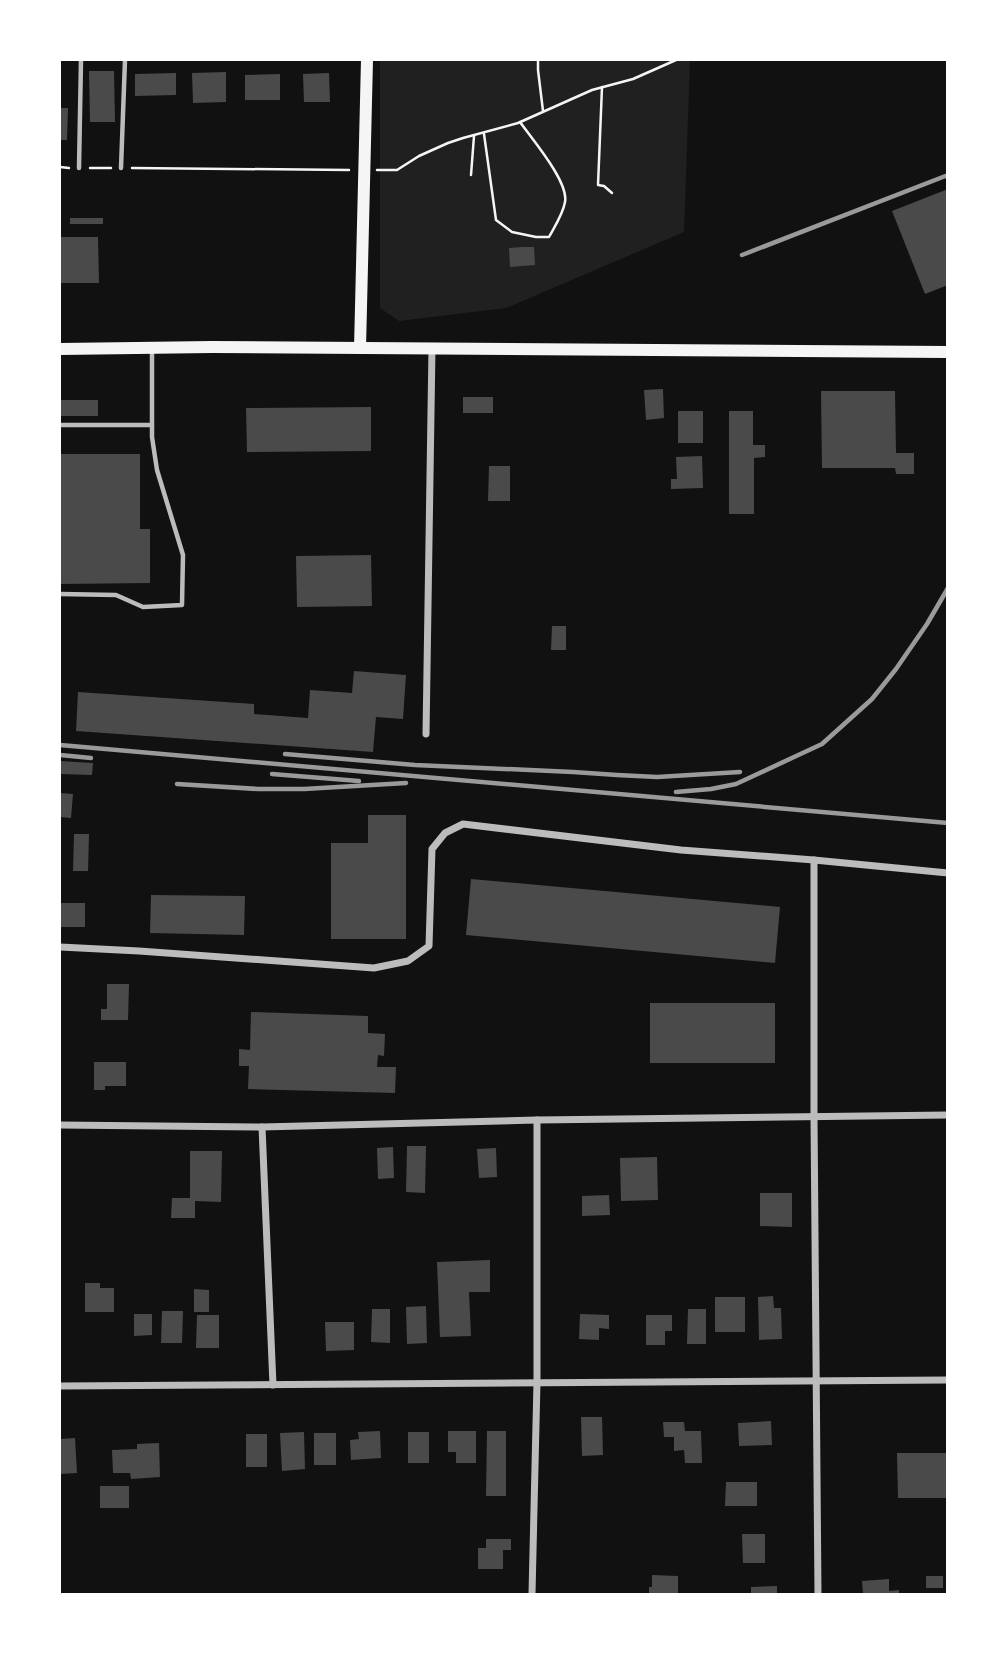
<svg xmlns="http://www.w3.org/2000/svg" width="1007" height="1654" font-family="Montserrat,sans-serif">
  <rect width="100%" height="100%" fill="#111"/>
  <polygon fill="#202020" points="380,60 690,60 684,232 506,308 399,321 380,308"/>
  <g fill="#4a4a4a">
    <polygon points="89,71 114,71 115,122 90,122"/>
    <polygon points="226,72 226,102 193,103 192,73"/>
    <polygon points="176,73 176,95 135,96 135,74"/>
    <polygon points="329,73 330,102 304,102 303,74"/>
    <polygon points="280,74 280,100 245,100 245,75"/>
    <polygon points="60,108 68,108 67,140 60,140"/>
    <polygon points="948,189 948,285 925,294 892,211"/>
    <rect x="70" y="218" width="33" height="6"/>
    <polygon points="60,237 98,237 99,283 61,283"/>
    <polygon points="522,247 534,247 535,265 510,267 509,248"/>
    <polygon points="663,389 664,418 646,420 644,390"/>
    <polygon points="821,391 895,391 896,453 914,453 914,474 896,474 895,468 822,468"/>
    <rect x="463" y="397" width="30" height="16"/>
    <rect x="60" y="400" width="38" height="16"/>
    <polygon points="371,407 371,451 247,452 246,408"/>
    <rect x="678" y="411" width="25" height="32"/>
    <polygon points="729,411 753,411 753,445 765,445 765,457 754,458 754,514 729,514"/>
    <polygon points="60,454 140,454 140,529 150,529 150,583 60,584"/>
    <polygon points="702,456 703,488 671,489 671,479 677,479 676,457"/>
    <polygon points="489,466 510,466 510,501 488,501"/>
    <polygon points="371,555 372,606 297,607 296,556"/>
    <polygon points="552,626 566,626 566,650 551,650"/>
    <polygon points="354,671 406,675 403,719 376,717 373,752 76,731 78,692 254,704 254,714 308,718 310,690 352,693"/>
    <polygon points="60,761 93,763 92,775 60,774"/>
    <polygon points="60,793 73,794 71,818 60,817"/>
    <polygon points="368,815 406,815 406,939 331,939 331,843 368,843"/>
    <polygon points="74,834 89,834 88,871 73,871"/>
    <polygon points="471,879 780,907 775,963 466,935"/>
    <polygon points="151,895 245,896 244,935 150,933"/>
    <rect x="60" y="903" width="25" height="24"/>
    <polygon points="107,984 129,984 128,1020 101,1020 101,1009 107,1009"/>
    <rect x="650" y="1003" width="125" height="60"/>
    <polygon points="251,1012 368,1016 368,1033 385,1034 384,1056 378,1055 377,1067 396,1067 395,1093 248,1089 249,1066 239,1066 239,1049 250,1050"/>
    <polygon points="94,1062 126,1062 126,1086 105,1086 105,1090 94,1090"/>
    <polygon points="407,1146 426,1146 425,1193 406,1192"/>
    <polygon points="393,1147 394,1178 378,1179 377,1148"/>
    <polygon points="496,1148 497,1177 479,1178 477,1149"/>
    <polygon points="190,1151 222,1151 221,1202 195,1201 195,1218 171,1218 172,1198 190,1198"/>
    <polygon points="657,1157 658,1200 621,1201 620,1158"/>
    <polygon points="760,1193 792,1193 792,1227 760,1226"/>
    <polygon points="609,1195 610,1215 582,1216 582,1196"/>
    <polygon points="490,1260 490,1292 469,1292 471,1336 440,1337 437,1262"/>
    <polygon points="85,1283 100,1283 100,1288 114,1288 114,1312 85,1312"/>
    <polygon points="194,1289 209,1290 209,1312 194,1312"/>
    <polygon points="773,1296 774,1308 781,1308 782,1339 759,1340 758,1297"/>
    <rect x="715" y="1297" width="30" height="35"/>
    <polygon points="426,1306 427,1343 407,1344 406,1307"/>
    <polygon points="372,1309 390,1309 390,1343 371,1342"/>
    <polygon points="688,1309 706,1309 706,1344 687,1344"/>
    <polygon points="162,1311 183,1311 182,1343 161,1343"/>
    <polygon points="134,1314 152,1314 152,1335 134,1336"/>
    <polygon points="580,1314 609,1315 609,1329 599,1328 599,1340 579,1339"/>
    <polygon points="197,1315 219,1315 219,1348 196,1348"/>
    <polygon points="646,1315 672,1315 672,1331 665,1331 665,1345 646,1345"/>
    <polygon points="325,1322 354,1322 354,1350 326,1351"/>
    <polygon points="581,1417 602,1417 603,1455 582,1456"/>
    <polygon points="771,1421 772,1445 739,1446 738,1423"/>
    <polygon points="663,1422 684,1422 685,1431 701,1431 702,1463 685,1463 684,1450 674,1451 674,1437 664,1437"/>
    <polygon points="380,1431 381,1458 351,1460 350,1440 359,1439 358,1432"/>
    <polygon points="448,1431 476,1431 476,1463 456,1463 456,1452 448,1452"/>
    <polygon points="487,1431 506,1431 506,1496 486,1496"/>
    <polygon points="304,1432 305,1469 282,1471 280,1433"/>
    <rect x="408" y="1432" width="21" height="31"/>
    <rect x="314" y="1433" width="22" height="32"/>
    <rect x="246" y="1434" width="21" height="33"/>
    <polygon points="75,1438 77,1473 60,1474 60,1439"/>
    <polygon points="159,1443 160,1477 131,1479 130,1473 113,1473 112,1450 137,1449 137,1444"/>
    <polygon points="897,1453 948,1453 948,1498 898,1498"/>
    <polygon points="726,1482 757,1482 757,1506 725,1506"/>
    <rect x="100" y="1486" width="29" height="22"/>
    <polygon points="742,1534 765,1534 765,1563 743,1563"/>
    <polygon points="486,1539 511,1539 511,1550 503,1550 503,1569 478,1569 478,1548 486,1548"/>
    <polygon points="652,1575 678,1576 678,1594 649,1594 649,1587 652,1587"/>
    <rect x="926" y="1576" width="17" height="12"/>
    <polygon points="889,1579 889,1591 899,1590 899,1594 863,1594 862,1581"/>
    <polygon points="777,1586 777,1594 751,1594 751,1587"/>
  </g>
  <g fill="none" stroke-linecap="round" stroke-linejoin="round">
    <g stroke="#f5f5f5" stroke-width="2.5">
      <polyline points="538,60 538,70 543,111"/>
      <polyline points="602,87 598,185 604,186 612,193"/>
      <path d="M484 134 496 220 512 232 536 237H549C555 226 563 214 565 202 569 182 532 139 520 122"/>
      <polyline points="60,167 69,168"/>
      <polyline points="90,168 111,168"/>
      <polyline points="132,168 349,170"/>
      <polyline points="377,170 397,170 419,156 448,143 463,138 518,123 592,90 633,79 676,60"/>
      <polyline points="471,175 474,136"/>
    </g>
    <g stroke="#bcbcbc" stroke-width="4.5">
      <polyline points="79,168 81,60"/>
      <polyline points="121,168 125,60"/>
      <polyline points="60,425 152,425"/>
      <polyline points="60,594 116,595 143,607 182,605 183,555 157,470 152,437 152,349"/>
    </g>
    <g stroke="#bcbcbc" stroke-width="7">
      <polyline points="426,734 432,348"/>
      <polyline points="814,860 814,1117 818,1594"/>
      <polyline points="60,947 139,951 374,968 408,961 429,946 432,849 445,833 463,824 681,850 814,860 948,873"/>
      <polyline points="60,1125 262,1127 537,1120 948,1115"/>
      <polyline points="262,1127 273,1385"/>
      <polyline points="60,1386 948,1380"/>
      <polyline points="532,1594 537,1382 537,1120"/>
    </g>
    <g stroke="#f5f5f5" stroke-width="12">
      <polyline points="360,348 367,60"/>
      <polyline points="60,349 212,347 948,352"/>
    </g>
    <g stroke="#9a9a9a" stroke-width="4.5">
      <polyline points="742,255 948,175"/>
      <polyline points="60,745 948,823"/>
      <polyline points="285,754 415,765 573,772 617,775 657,777 740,772"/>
      <polyline points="60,755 91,758"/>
      <polyline points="272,774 359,781"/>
      <polyline points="177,784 258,789 304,789 406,783"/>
      <polyline points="676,792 711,789 736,784 822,744 872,699 896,669 927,624 948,588"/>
    </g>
  </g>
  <rect width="1007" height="1654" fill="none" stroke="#ffffff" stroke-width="122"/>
</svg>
